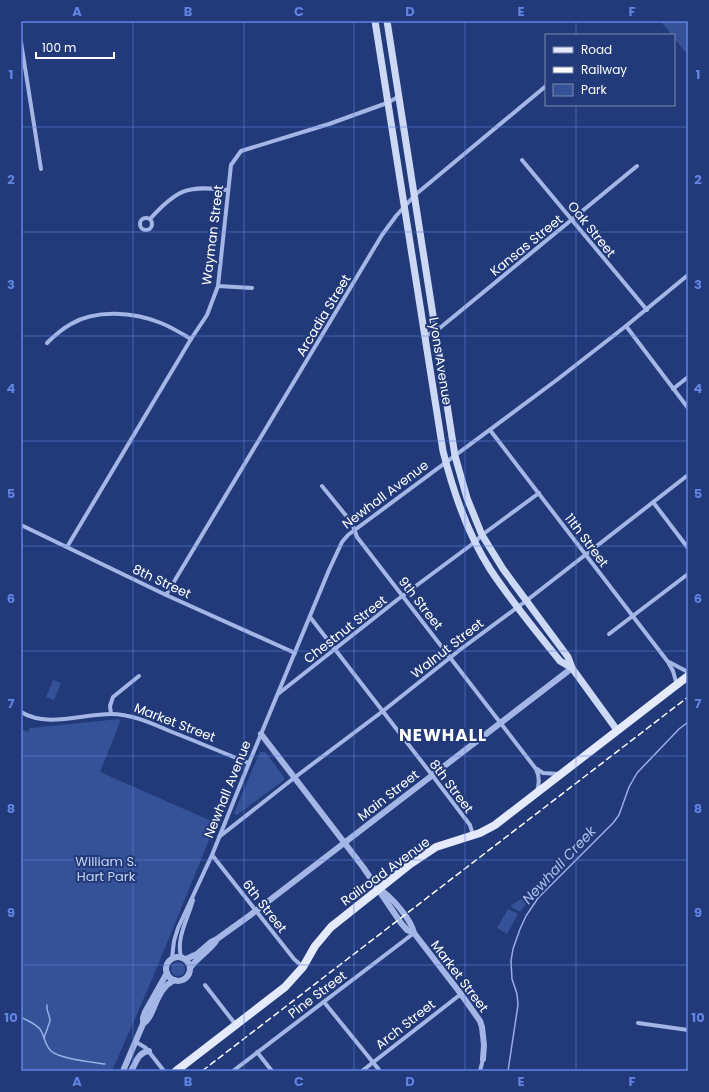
<svg xmlns="http://www.w3.org/2000/svg" width="709" height="1092" font-family="Poppins,sans-serif">
  <rect width="100%" height="100%" fill="#223a79"/>
  <g fill="#355197">
    <polygon points="660,21 688,21 688,55 674,38 674,35 672,35"/>
    <polygon points="53,680 61,683 54,700 46,697"/>
    <polygon points="119,719 120,721 119,725 100,772 216,823 151,982 112,1071 21,1071 21,729 28,732 30,728"/>
    <polygon points="260,752 265,752 284,777 284,780 237,815 236,815 234,813"/>
    <polygon points="524,897 526,897 529,900 521,911 518,911 510,906"/>
    <polygon points="508,909 518,914 507,934 497,928"/>
    <circle cx="178" cy="969" r="7"/>
  </g>
  <g fill="none" stroke-linecap="round" stroke-linejoin="round">
    <g stroke="#97afe6" stroke-width="1.5">
      <path d="M21 1017C27 1021 35 1023 40 1029 45 1036 44 1044 51 1051 60 1059 92 1062 105 1064"/>
      <path d="M44 1038 50 1021C50 1014 46 1012 47 1005"/>
      <polyline points="508,1071 518,1005 517,994 512,979 511,961 513,949 520,929 526,916 538,898 613,823 619,815 629,787 637,773 679,729 688,722"/>
    </g>
    <g stroke="#a4b6e5" stroke-width="4">
      <polyline points="21,42 41,169"/>
      <polyline points="522,160 647,310"/>
      <circle cx="146" cy="224" r="6"/>
      <path d="M150 219C177 189 188 185 227 190"/>
      <polyline points="218,286 252,288"/>
      <polyline points="626,326 688,408"/>
      <polyline points="426,336 441,327 637,166"/>
      <path d="M47 343C54 336 62 329 71 324 96 309 134 312 161 323 171 327 181 333 191 339"/>
      <polyline points="673,389 688,377"/>
      <polyline points="490,430 668,662 673,671 677,685"/>
      <path d="M322 486 352 523 357 537 536 769C540 777 539 783 537 792"/>
      <polyline points="653,502 688,548"/>
      <polyline points="21,525 166,595 295,653"/>
      <polyline points="67,547 191,339 207,315 218,286 231,165 241,151 329,124 387,103 398,97"/>
      <polyline points="166,595 382,235 396,216 415,195 546,86"/>
      <polyline points="310,617 432,775 470,825 473,835"/>
      <polyline points="609,634 688,574"/>
      <polyline points="669,662 688,672"/>
      <polyline points="278,694 397,600 475,542 482,535 539,493"/>
      <path d="M21 712C47 728 82 714 111 714 132 714 153 724 172 732 198 742 223 753 249 763"/>
      <polyline points="111,714 110,706 113,697 139,676"/>
      <polyline points="537,769 543,773 559,774"/>
      <polyline points="219,837 294,778 383,711 461,649 526,601 688,475"/>
      <polyline points="212,855 294,959 303,967"/>
      <path d="M181 957C176 937 188 919 193 900"/>
      <polyline points="172,958 174,941 178,928 212,855 249,763 329,570 342,542 348,535 558,379 626,326 688,275"/>
      <polyline points="205,985 236,1025"/>
      <polyline points="324,1002 380,1071"/>
      <polyline points="638,1023 688,1030"/>
      <polyline points="136,1042 146,1048 164,1071"/>
      <polyline points="257,1052 272,1071"/>
      <polyline points="233,1071 414,933"/>
      <polyline points="362,1071 461,994"/>
      <polyline points="480,1071 483,1059"/>
    </g>
    <g stroke="#a4b6e5" stroke-width="6">
      <polyline points="261,734 363,867 401,923 407,930 414,933"/>
      <path d="M379 889C391 896 411 919 414 933L461 994 480 1021 482 1027 484 1045 483 1059"/>
      <circle cx="178" cy="969" r="12"/>
      <polyline points="186,959 197,954 211,942 217,939 249,916 572,668"/>
      <path d="M190 968C198 957 209 951 216 941"/>
      <path d="M143 1024C155 1017 155 988 175 980"/>
      <polyline points="123,1071 143,1024 143,1018 145,1012 167,973"/>
      <path d="M131 1071C136 1063 138 1052 149 1051"/>
    </g>
    <g stroke="#cdd8f4" stroke-width="7">
      <path d="M375 21 443 451C453 491 467 533 490 569 511 601 536 631 560 661L572 668"/>
      <polyline points="387,21 455,456 467,498 482,535 503,569 568,657 572,668 617,730"/>
    </g>
    <polyline stroke="#e4e9fc" stroke-width="8" points="176,1071 285,987 303,967 315,946 331,927 409,865 436,847 480,833 495,825 688,676"/>
    <polyline stroke="#fff" stroke-width="1.5" stroke-dasharray="7 3" stroke-linecap="butt" points="202,1071 688,697"/>
  </g>
  <path fill="none" stroke="#6183e4" stroke-width="1" stroke-opacity="0.55" d="M133 21V1071M244 21V1071M354 21V1071M465 21V1071M576 21V35M576 105V1071M21 127H688M21 232H688M21 336H688M21 441H688M21 546H688M21 651H688M21 756H688M21 860H688M21 965H688"/>
  <g text-anchor="middle" stroke-width="4" stroke-linejoin="round" paint-order="stroke">
    <g font-size="13" fill="#fff" stroke="#223a79">
      <text transform="translate(592 229) rotate(51)" y="5">Oak Street</text>
      <text transform="translate(212 235) rotate(-83)" y="5">Wayman Street</text>
      <text transform="translate(526 245) rotate(-39)" y="5">Kansas Street</text>
      <text transform="translate(323 315) rotate(-59)" y="5">Arcadia Street</text>
      <text transform="translate(441 361) rotate(81)" y="5">Lyons Avenue</text>
      <text transform="translate(385 494) rotate(-37)" y="5">Newhall Avenue</text>
      <text transform="translate(587 540) rotate(53)" y="5">11th Street</text>
      <text transform="translate(162 581) rotate(25)" y="5">8th Street</text>
      <text transform="translate(421 603) rotate(52)" y="5">9th Street</text>
      <text transform="translate(345 629) rotate(-38)" y="5">Chestnut Street</text>
      <text transform="translate(447 648) rotate(-38)" y="5">Walnut Street</text>
      <text transform="translate(175 722) rotate(21)" y="5">Market Street</text>
      <text transform="translate(452 786) rotate(53)" y="5">8th Street</text>
      <text transform="translate(227 789) rotate(-68)" y="5">Newhall Avenue</text>
      <text transform="translate(388 795) rotate(-38)" y="5">Main Street</text>
      <text transform="translate(385 871) rotate(-36)" y="5">Railroad Avenue</text>
      <text transform="translate(265 906) rotate(52)" y="5">6th Street</text>
      <text transform="translate(460 976) rotate(53)" y="5">Market Street</text>
      <text transform="translate(317 994) rotate(-37)" y="5">Pine Street</text>
      <text transform="translate(405 1024) rotate(-38)" y="5">Arch Street</text>
    </g>
    <g font-size="13" fill="#c6d4f4" stroke="#223a79">
      <text x="106" y="866">William S.<tspan x="106" dy="15">Hart Park</tspan></text>
    </g>
    <g font-size="14" font-style="italic" fill="#afc1ed" stroke="#223a79">
      <text transform="translate(559 865) rotate(-47)" y="5">Newhall Creek</text>
    </g>
    <g font-size="17" font-weight="bold" letter-spacing="1" fill="#fff" stroke="#223a79">
      <text x="443" y="741">NEWHALL</text>
    </g>
  </g>
  <rect width="709" height="1092" fill="none" stroke="#223a79" stroke-width="44"/>
  <rect x="545" y="34" width="130" height="72" fill="#223a79" stroke="#7a89af"/>
  <rect x="553" y="47" width="20" height="6" fill="#e4e9fc" stroke="#7a89af"/>
  <text x="581" y="54" font-size="12" fill="#ffffff">Road</text>
  <rect x="553" y="67" width="20" height="6" fill="#ffffff" stroke="#7a89af"/>
  <text x="581" y="74" font-size="12" fill="#ffffff">Railway</text>
  <rect x="553" y="84" width="20" height="12" fill="#355197" stroke="#7a89af"/>
  <text x="581" y="94" font-size="12" fill="#ffffff">Park</text>
  <path d="M36 52v6h78v-6" fill="none" stroke="#ffffff" stroke-width="2"/>
  <text x="42" y="52" font-size="12" fill="#ffffff" stroke="#223a79" stroke-width="3" paint-order="stroke">100 m</text>
  <rect x="22" y="22" width="665" height="1048" fill="none" stroke="#6183e4" stroke-width="1.5"/>
  <g font-size="13" text-anchor="middle" font-weight="bold" fill="#6183e4">
    <text x="77" y="16">A</text>
    <text x="188" y="16">B</text>
    <text x="299" y="16">C</text>
    <text x="410" y="16">D</text>
    <text x="521" y="16">E</text>
    <text x="632" y="16">F</text>
    <text x="11" y="79">1</text>
    <text x="698" y="79">1</text>
    <text x="11" y="184">2</text>
    <text x="698" y="184">2</text>
    <text x="11" y="289">3</text>
    <text x="698" y="289">3</text>
    <text x="11" y="393">4</text>
    <text x="698" y="393">4</text>
    <text x="11" y="498">5</text>
    <text x="698" y="498">5</text>
    <text x="11" y="603">6</text>
    <text x="698" y="603">6</text>
    <text x="11" y="708">7</text>
    <text x="698" y="708">7</text>
    <text x="11" y="813">8</text>
    <text x="698" y="813">8</text>
    <text x="11" y="917">9</text>
    <text x="698" y="917">9</text>
    <text x="11" y="1022">10</text>
    <text x="698" y="1022">10</text>
    <text x="77" y="1086">A</text>
    <text x="188" y="1086">B</text>
    <text x="299" y="1086">C</text>
    <text x="410" y="1086">D</text>
    <text x="521" y="1086">E</text>
    <text x="632" y="1086">F</text>
  </g>
</svg>
